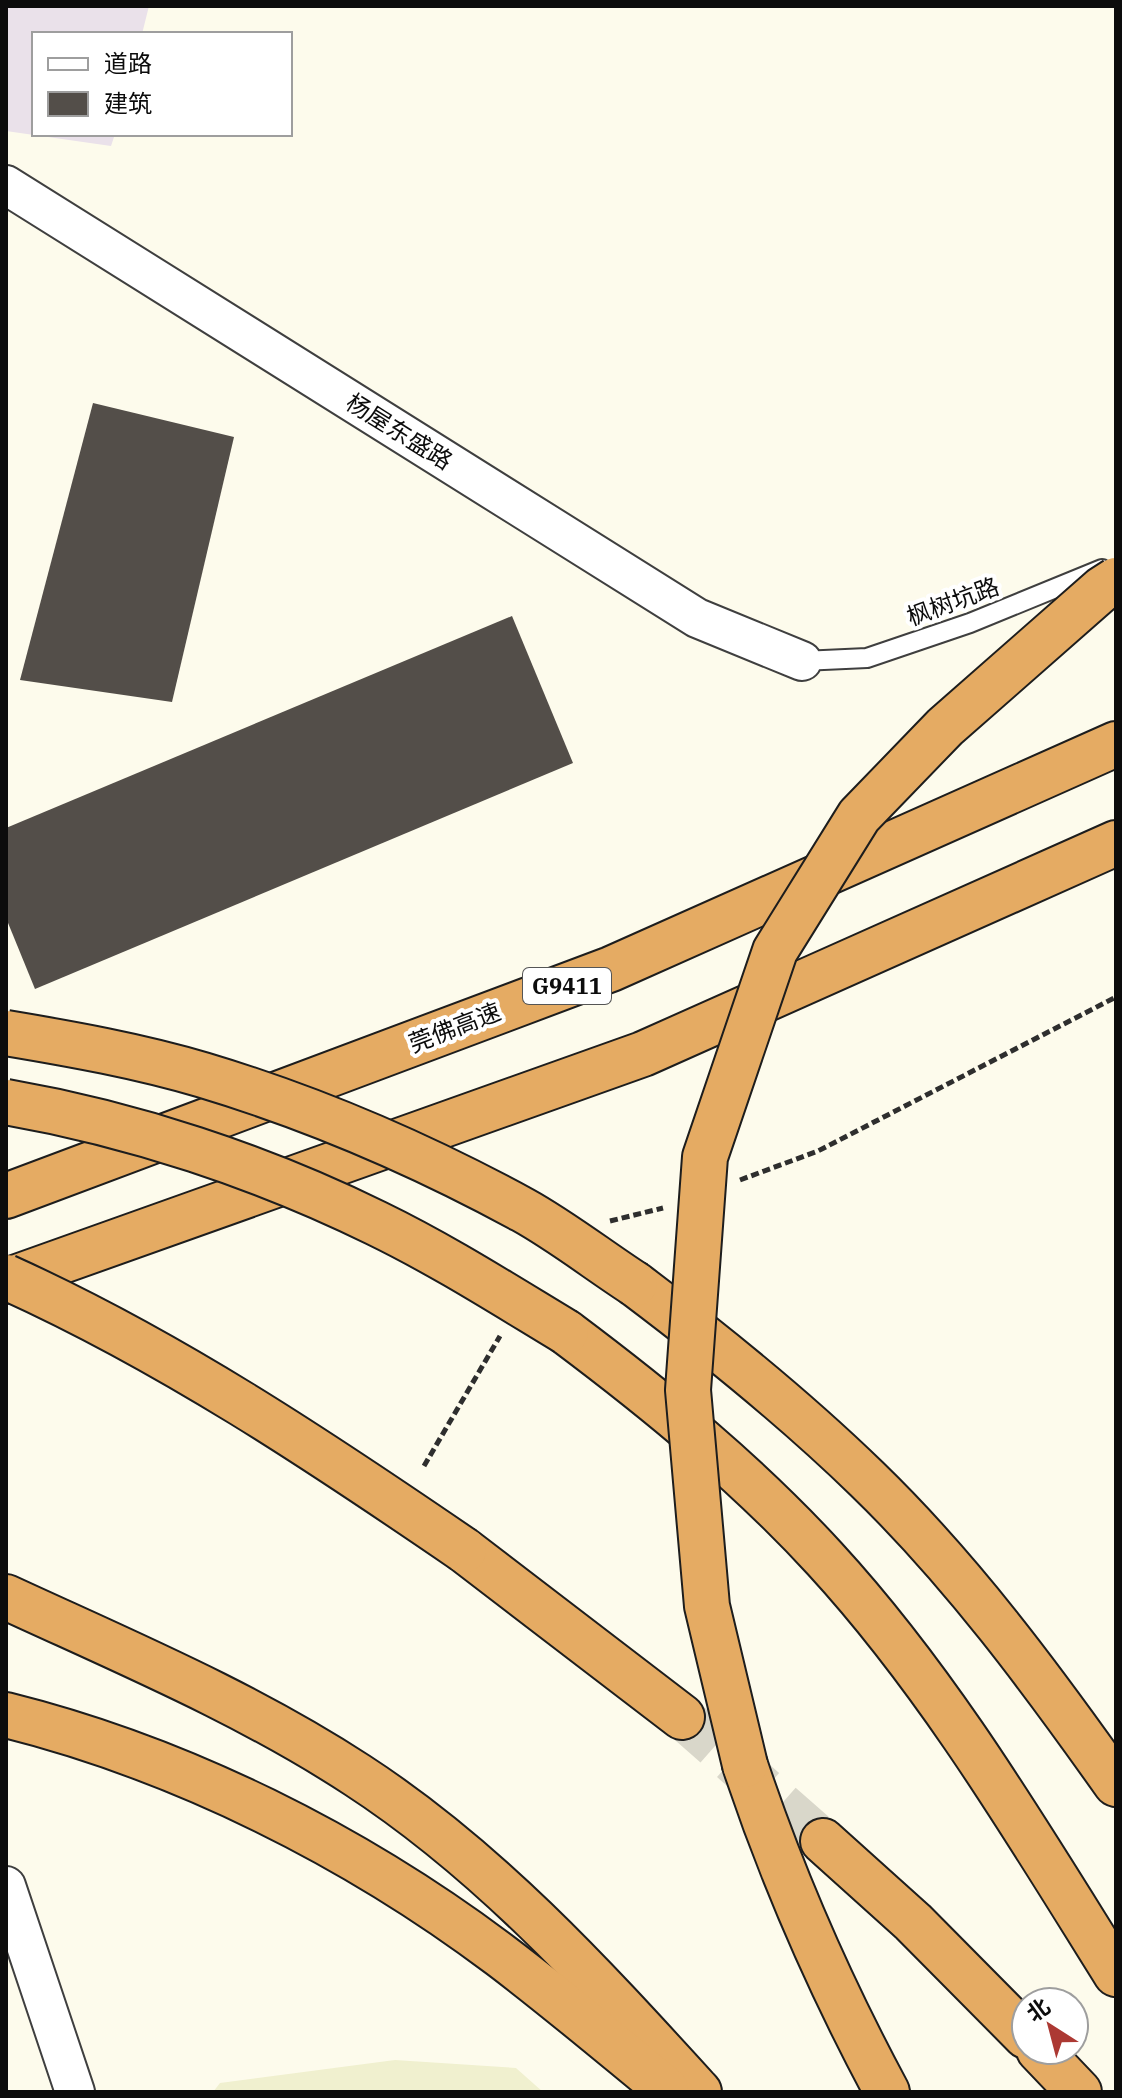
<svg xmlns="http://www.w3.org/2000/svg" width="1122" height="2098" font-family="'IBM Plex Serif','Noto Sans SC',serif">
  <rect width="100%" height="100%" fill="#fdfbec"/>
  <polygon fill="#eae1ea" points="6,6 149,6 142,34 34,34 34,134 115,134 111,146 6,131"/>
  <polygon fill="#f0f0cf" points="395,2060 516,2068 543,2092 213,2092 220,2083"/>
  <g fill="#534e49">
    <polygon points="93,403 234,437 172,702 20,680"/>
    <polygon points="512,616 573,763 35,989 6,918 6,828"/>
  </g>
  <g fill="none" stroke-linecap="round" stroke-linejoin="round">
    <polyline stroke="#d9d7ca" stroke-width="44" stroke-dasharray="44 22" stroke-linecap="butt" points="682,1717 823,1841"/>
    <g stroke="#3f3f3f" stroke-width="22">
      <polyline id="lane" points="802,661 867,658 970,623 1102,569"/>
    </g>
    <g stroke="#3f3f3f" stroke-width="42">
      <g id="street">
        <polyline points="6,185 697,618 802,661"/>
        <polyline points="6,1886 75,2092"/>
      </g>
    </g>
    <g stroke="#1d1d1d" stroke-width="48">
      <g id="highway">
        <polyline points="6,1196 611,969 1116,744"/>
        <polyline points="6,1281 643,1054 1116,843"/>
        <path d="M635 1284C716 1345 794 1408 867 1479 961 1570 1041 1678 1116 1784"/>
        <path d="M566 1332C658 1401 747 1474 825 1559 939 1683 1027 1832 1116 1974"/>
        <polyline points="464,1550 682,1717"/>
        <path d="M6 1597C125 1652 247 1703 357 1775 488 1860 594 1977 699 2092"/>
        <path d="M6 1715C182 1759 355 1846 500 1955 557 1998 611 2044 666 2089"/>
        <path d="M745 1765C783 1879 830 1986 887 2092"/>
        <polyline points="823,1841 913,1922 1026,2036"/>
        <polyline points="1039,2050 1079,2092"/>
      </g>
    </g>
    <g stroke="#2e2e2e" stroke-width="5" stroke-dasharray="8 4" stroke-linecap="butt">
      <polyline points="740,1180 818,1151 1116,997"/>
      <polyline points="610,1221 663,1208"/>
      <polyline points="424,1466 500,1336"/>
    </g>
    <use href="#lane" stroke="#fff" stroke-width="18"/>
    <use href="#street" stroke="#fff" stroke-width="38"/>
    <use href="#highway" stroke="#e5ab63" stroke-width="44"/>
    <g stroke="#1d1d1d" stroke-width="48" stroke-linecap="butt">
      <g id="highway-bridge">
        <path d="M6 1033C72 1044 139 1056 203 1075 313 1108 422 1155 523 1210 561 1231 598 1260 635 1284"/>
        <path d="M6 1102C132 1124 260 1166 376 1223 442 1255 503 1294 566 1332"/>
        <path d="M6 1277C168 1350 318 1450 464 1550"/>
        <polyline points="745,1765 707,1606 688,1390 705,1157 775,951 859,816 945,727 1102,589 1116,580"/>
      </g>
    </g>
    <use href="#highway-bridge" stroke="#e5ab63" stroke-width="44"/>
  </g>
  <g text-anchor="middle" stroke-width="8" stroke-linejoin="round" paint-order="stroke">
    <rect fill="#fff" stroke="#555" stroke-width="2" x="523" y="968" width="88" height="36" rx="6"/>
    <g font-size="22" font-weight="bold" fill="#0c0c0c">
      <text x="567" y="994">G9411</text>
    </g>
    <g font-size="24" fill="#0c0c0c" stroke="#fff">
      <text transform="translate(399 432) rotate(32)" y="8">杨屋东盛路</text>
      <text transform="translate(953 602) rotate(-20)" y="8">枫树坑路</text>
      <text transform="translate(455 1028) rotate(-21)" y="8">莞佛高速</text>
    </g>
  </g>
  <rect width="1122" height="2098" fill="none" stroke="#0c0c0c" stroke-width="16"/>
  <rect x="32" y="32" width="260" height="104" fill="#ffffff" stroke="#9e9e9e" stroke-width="2"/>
  <rect x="48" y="58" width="40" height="12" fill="#ffffff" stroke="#9e9e9e" stroke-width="2"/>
  <text x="104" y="72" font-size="24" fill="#0c0c0c">道路</text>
  <rect x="48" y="92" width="40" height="24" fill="#534e49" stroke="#9e9e9e" stroke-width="2"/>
  <text x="104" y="112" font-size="24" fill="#0c0c0c">建筑</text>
  <g transform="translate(1050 2026) rotate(324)"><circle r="38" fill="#ffffff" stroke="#9e9e9e" stroke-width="2"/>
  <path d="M0-6L14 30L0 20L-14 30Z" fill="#ac3933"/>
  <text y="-12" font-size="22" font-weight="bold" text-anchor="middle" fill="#0c0c0c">北</text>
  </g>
</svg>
